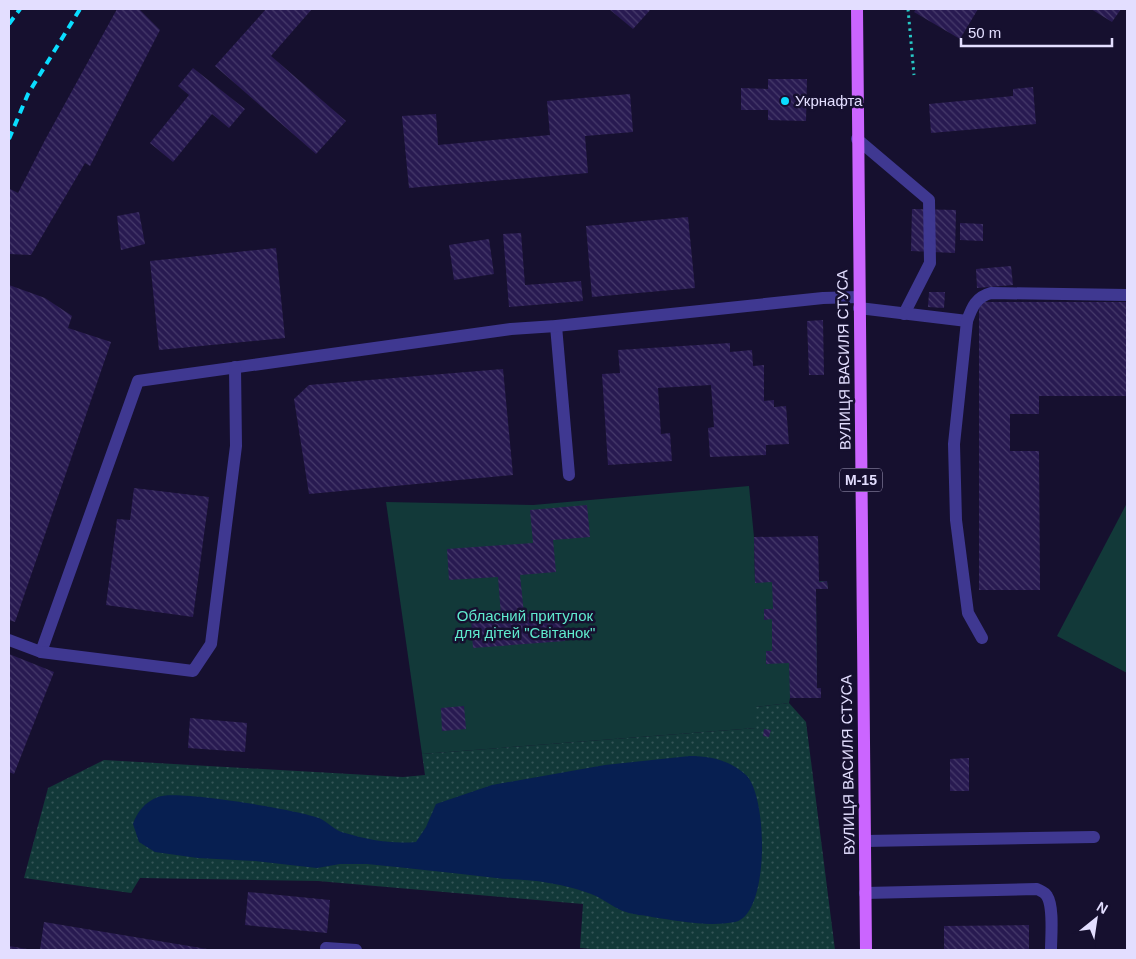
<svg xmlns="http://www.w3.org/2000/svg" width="1136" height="959" font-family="Helvetica,sans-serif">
  <defs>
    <pattern id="park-dots" width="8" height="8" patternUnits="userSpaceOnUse" patternTransform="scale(1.25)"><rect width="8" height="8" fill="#123939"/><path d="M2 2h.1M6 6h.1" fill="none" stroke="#345557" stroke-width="1.8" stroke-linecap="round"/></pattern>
    <pattern id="building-back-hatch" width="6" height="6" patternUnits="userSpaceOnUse" patternTransform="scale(1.25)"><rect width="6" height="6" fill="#281a51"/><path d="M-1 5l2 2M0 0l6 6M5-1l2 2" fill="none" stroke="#473b6b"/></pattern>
  </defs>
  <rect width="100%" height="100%" fill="#16102f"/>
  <g fill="#123939">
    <polygon points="749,486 754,537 755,582 827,581 828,589 816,589 817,688 821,688 821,698 790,698 789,703 756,707 756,728 422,754 386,502 533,505"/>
    <polygon points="1127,503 1127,673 1057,636"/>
  </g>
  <polygon fill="url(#park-dots)" points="789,703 806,722 835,950 602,950 580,948 583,904 318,881 140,878 131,893 24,878 48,788 104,760 403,777 425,775 422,754 756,728 756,707"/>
  <path fill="#071f51" d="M690 756C710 756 730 760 746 775 768 796 770 915 735 922 708 927 679 921 652 917 644 915 634 915 626 912 616 909 606 901 596 896 582 890 563 885 549 883 531 879 513 880 496 878 453 873 410 868 367 864H340L317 868 255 861 198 858 155 852 139 842 133 824C137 812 145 802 158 797 176 789 297 810 319 818 328 822 335 831 345 833 369 840 390 844 416 842L426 827 436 804 492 785 605 765Z"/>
  <g fill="url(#building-back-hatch)">
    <polygon points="117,9 139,9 160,30 90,166 85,163 31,255 9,254 9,190 10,189 18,193 45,140"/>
    <polygon points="266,9 312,9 271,56 346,121 316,154 215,66"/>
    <polygon points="609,9 651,9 633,29"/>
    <polygon points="916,9 978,9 960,39 914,12"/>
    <polygon points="1091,9 1121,9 1112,22"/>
    <polygon points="193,68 245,109 229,128 212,114 173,162 150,143 189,95 178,86"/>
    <polygon points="768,79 807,79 806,121 768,120 768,110 741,110 741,88 768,89"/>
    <polygon points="1033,87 1036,124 931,133 929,104 1013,96 1013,89"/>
    <polygon points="630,94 633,132 585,136 588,173 409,188 402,116 436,114 438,145 550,135 547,101"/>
    <polygon points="912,209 956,210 955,253 911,251"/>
    <polygon points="139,212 145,244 121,250 117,216"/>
    <polygon points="688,217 695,288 592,297 586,226"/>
    <polygon points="960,223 983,224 983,241 960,240"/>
    <polygon points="521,233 525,285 581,281 583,301 509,307 503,234"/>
    <polygon points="489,239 494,274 454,280 449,245"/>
    <polygon points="276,248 285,338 159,350 150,261"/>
    <polygon points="1011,266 1013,285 977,288 976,269"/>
    <polygon points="9,285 45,298 72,316 68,328 111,342 15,622 9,620"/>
    <polygon points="929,292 945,292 944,308 928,307"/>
    <polygon points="979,302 1127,302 1127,396 1039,396 1039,414 1010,414 1010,451 1039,451 1040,590 979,590"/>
    <polygon points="823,320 824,375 809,375 807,321"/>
    <polygon points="730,343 730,352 752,350 753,366 764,365 764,401 774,400 774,407 786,406 789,444 766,445 766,455 710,457 708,428 714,427 711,385 658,388 661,434 670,433 672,461 608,465 602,374 620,373 618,350"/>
    <polygon points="503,369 513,475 309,494 294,399 309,385"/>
    <polygon points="134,488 209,497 193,617 106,605 117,519 130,520"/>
    <polygon points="587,505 590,537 553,540 556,572 520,575 524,614 562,611 565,641 473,648 471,619 501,616 498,577 449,580 447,549 533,543 530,510"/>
    <polygon points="818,536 819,582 827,581 828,589 816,589 817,688 821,688 821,698 790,698 789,663 766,664 766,651 772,651 772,619 764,620 764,609 773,609 772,582 755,583 754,537"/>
    <polygon points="9,654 54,672 14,774 9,772"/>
    <polygon points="464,706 466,729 442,731 441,708"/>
    <polygon points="190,718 247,723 245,752 188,748"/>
    <polygon points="764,729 771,730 769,737 763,736"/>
    <polygon points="969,758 969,791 950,791 950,759"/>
    <polygon points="248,892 330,900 327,933 245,925"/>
    <polygon points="44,922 207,949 206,950 40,950"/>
    <polygon points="1029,925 1029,950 944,950 944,926"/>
    <polygon points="9,946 27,949 27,950 9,950"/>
  </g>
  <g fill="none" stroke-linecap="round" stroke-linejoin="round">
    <polyline stroke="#27c9c6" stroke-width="3" stroke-dasharray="2.5 4" stroke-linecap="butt" points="908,9 914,75"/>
    <g stroke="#3f3891" stroke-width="12">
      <polyline points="857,139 929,200 930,263 904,314"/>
      <polyline points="859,308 967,321"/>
      <polyline points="556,326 569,475"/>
      <path d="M982 638 968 613 956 520 954 444 967 321C972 307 976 297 991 293L1127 295"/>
      <polyline points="9,640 41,652 138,381 511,329 556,326 823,298 859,297"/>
      <polyline points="41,652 193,671 211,644 236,446 235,367"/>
      <polyline points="865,841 1094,837"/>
      <path d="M865 893 1037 889C1041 891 1045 892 1047 896 1054 907 1051 937 1051 950"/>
      <polyline points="326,948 356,950"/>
    </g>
    <polyline stroke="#cb65ff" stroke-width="12" points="857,9 866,950"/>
    <g stroke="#0addff" stroke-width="4" stroke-dasharray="8 6" stroke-linecap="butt">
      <polyline points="9,24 20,9"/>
      <polyline points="9,139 28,94 80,9"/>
    </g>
  </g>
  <circle fill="#0addff" stroke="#16102f" stroke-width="2" cx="785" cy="101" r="5"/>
  <g text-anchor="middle" stroke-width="5" stroke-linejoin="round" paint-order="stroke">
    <rect fill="#16102f" stroke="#a6a0c1" stroke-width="1" x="840" y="468.5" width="42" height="23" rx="4"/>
    <g font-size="14" font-weight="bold" fill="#e3deff">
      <text x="861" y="485">М-15</text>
    </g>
    <g font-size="15" fill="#e3deff" stroke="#16102f" text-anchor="start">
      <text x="795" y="106">Укрнафта</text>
    </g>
    <g font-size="15" fill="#e3deff" stroke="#16102f">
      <text transform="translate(844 360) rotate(-91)" y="5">ВУЛИЦЯ ВАСИЛЯ СТУСА</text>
      <text transform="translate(848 765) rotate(-91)" y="5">ВУЛИЦЯ ВАСИЛЯ СТУСА</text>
    </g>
    <g font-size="15" fill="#5feacd" stroke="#16102f">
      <text x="525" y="621">Обласний притулок<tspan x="525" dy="17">для дітей "Світанок"</tspan></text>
    </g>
  </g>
  <rect width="1136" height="959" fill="none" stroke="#e3deff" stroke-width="20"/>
  <g transform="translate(1096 919) rotate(30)" stroke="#16102f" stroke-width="4" paint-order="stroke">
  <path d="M0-4L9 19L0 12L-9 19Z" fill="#e3deff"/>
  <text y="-8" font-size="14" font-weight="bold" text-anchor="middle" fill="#e3deff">N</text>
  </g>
  <path d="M961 38v8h151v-8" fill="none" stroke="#e3deff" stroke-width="2.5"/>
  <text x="968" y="38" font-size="15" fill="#e3deff" stroke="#16102f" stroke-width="4" paint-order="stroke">50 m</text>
</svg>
